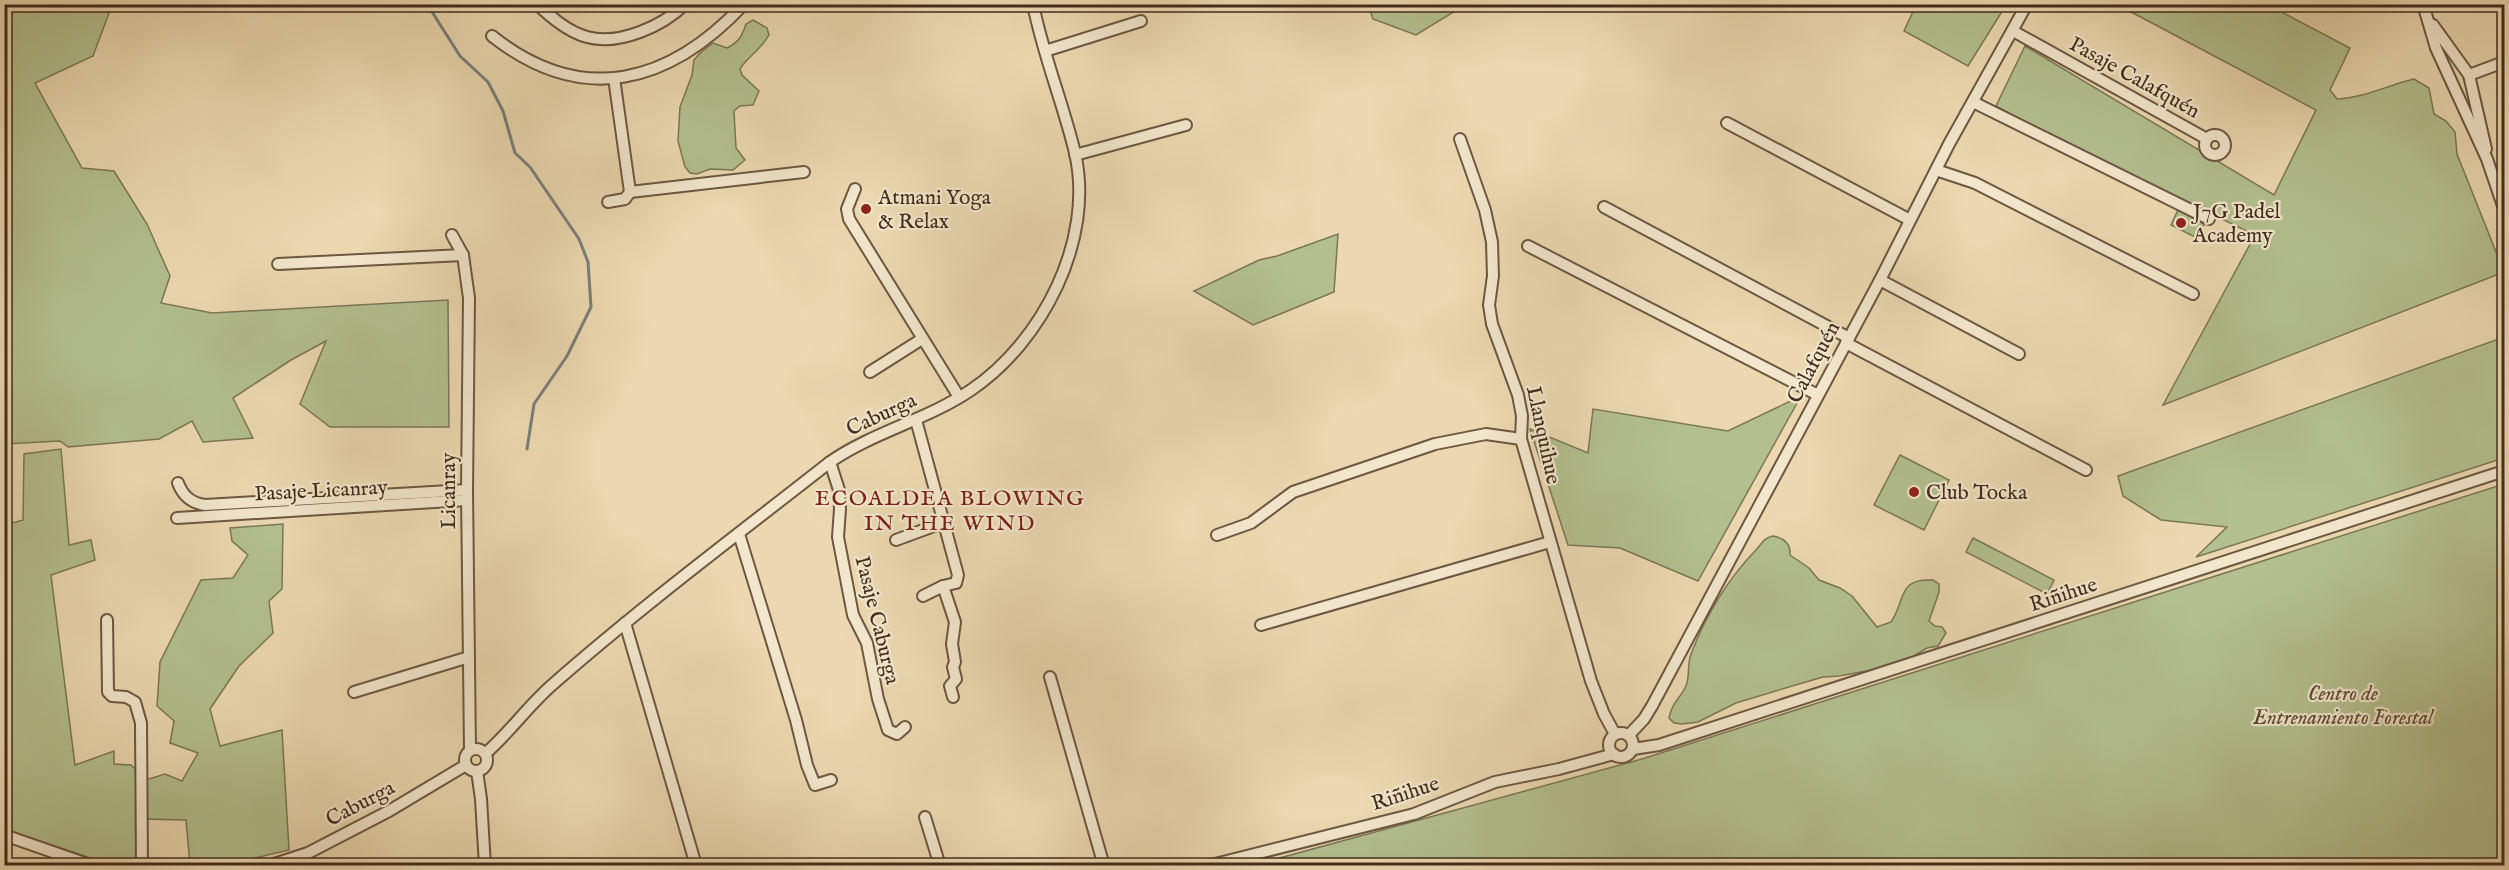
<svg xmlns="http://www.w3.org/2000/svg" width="2509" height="870" font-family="'IM FELL English',serif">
  <rect width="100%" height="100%" fill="#ebd8b0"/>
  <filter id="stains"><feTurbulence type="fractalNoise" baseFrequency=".00333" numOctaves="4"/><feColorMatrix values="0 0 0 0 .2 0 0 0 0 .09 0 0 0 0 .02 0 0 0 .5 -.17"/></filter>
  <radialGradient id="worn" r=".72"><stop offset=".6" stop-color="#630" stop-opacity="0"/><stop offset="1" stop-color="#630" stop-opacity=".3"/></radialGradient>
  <g fill="#b3bf8e" stroke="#7b7655" stroke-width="1.5">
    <polygon points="4,5 112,5 93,56 35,83 82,168 114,171 147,224 170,276 161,303 212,313 448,300 449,427 330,427 300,404 326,341 291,360 233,398 253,438 203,442 192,421 159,439 68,447 60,441 5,444"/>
    <polygon points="1368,5 1368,4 1465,5 1416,35 1373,19"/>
    <polygon points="1916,5 1916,4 2006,5 1968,66 1904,31"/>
    <path d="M2118 5H2268L2350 48 2330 90 2337 99C2364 98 2388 85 2414 79L2429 88 2434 114 2446 121 2455 132 2457 154 2504 272 2163 405 2255 235 2046 134 1996 106 2025 46 2274 195 2316 110Z"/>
    <path d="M753 20 767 28 769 35C760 51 748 56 740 69L742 75 759 91 753 105 740 106 734 111 736 148 745 160 733 170 710 169 697 174 690 173 685 167 678 141 680 107 692 75 694 60 700 53 713 43 727 48C739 42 742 36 746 24Z"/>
    <polygon points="2178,210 2204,224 2197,238 2171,225"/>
    <polygon points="1338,234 1334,292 1253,325 1194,291 1259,260 1277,256"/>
    <polygon points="2504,337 2504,458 2196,557 2227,527 2161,520 2123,496 2118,476"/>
    <polygon points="1801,396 1698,581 1620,548 1568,545 1530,429 1588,453 1593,409 1728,431"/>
    <polygon points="61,449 69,545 91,540 95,560 51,575 75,765 114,751 114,764 131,765 146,780 165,774 182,781 198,753 170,743 174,721 157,706 160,662 201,580 233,578 248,555 232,541 230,528 283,524 282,589 269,601 273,633 239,666 210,709 220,746 282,730 289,850 226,865 190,865 186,820 141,819 139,864 99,861 5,829 5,525 23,520 24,454"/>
    <polygon points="1900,455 1949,480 1924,530 1874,505"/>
    <polygon points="2504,484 2504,865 1254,865 1642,759"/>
    <path d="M1773 536C1784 538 1791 543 1790 555L1809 568 1819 580 1840 588 1852 596 1877 627 1891 622C1906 600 1897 578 1933 580L1939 584V592L1929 621 1935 626 1942 627 1946 633 1938 646 1927 648 1907 660 1877 669 1839 676 1823 677 1799 684 1736 703 1698 722 1682 724 1674 723 1669 718C1672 702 1680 699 1686 686 1690 677 1687 664 1691 654 1706 615 1726 581 1756 550 1762 544 1763 538 1773 536Z"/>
    <polygon points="1973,538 2054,580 2047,594 1966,552"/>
  </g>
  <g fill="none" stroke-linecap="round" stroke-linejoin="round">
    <polyline stroke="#7a7f7a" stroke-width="3" points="427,4 460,56 488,82 503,111 515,153 530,167 579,239 588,262 591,307 567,356 534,404 527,449"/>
    <g stroke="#6d5741" stroke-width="14">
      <g id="minor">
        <path d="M537 4C551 17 568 32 587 37 619 46 663 26 685 4"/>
        <polyline points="2423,4 2436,48 2487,159 2504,209"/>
        <polyline points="2433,25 2469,75 2486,149"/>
        <polyline points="2013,31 2207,139"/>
        <path d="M492 36C583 108 670 83 744 4"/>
        <polyline points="1045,51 1141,21"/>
        <polyline points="2469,75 2504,62"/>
        <polyline points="1973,102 2209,219"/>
        <polyline points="1727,123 1910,220"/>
        <circle cx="2215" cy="145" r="10"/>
        <polyline points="1460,139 1485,210 1492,242 1493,276 1489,305 1492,324 1518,395 1522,416 1521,439 1591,681 1604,714 1615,734"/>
        <polyline points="1075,155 1186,125"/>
        <polyline points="1936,170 1975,183 2193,294"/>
        <polyline points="855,189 847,209 849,219 959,397"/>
        <polyline points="630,192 804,172"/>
        <polyline points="608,202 625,199 630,192 614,78"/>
        <polyline points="1604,207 1849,338"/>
        <polyline points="452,235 463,255 469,298 467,490 470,750"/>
        <polyline points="1528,246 1818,395"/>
        <polyline points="278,264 463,255"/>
        <polyline points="1880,280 2019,354"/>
        <polyline points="1846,343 2086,470"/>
        <polyline points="870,372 922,339"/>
        <polyline points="916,420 958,575 956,583 943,586 955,622 952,644 955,662 953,667 956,679 950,686 953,697"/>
        <polyline points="830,462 839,490 840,509 838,537 853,615 867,643 878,699 888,730 897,734 905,727"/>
        <path d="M178 483C183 496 191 503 205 505L467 490"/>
        <polyline points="177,518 467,500"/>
        <polyline points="739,534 796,720 807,765 815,785 831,780"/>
        <polyline points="1217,535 1251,523 1293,492 1435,444 1486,434 1521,439"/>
        <polyline points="896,540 945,522"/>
        <polyline points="923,596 943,586"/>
        <polyline points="107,620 108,692 112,696 126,697 135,702 141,723 142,866"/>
        <polyline points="625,623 695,862"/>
        <polyline points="1261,625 1550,542"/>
        <polyline points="1050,677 1104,866"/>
        <polyline points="354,692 469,657"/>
        <circle cx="1621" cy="745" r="12"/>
        <polyline points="1629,735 1644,719 1652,706 1880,280 1949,144 2027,4"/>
        <circle cx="476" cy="760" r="11"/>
        <polyline points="1633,749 1659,745 2504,471"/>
        <path d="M486 753C510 732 528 706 552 685 642 606 737 535 830 462 873 432 927 420 971 390 1042 342 1095 240 1075 153 1063 103 1043 55 1033 4"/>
        <polyline points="477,771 481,799 485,866"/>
        <polyline points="925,817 940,866"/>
        <polyline points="4,835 93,866"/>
        <polyline points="268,866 308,853 389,811 466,765"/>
        <polyline points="1207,866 1414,814 1495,782 1559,769 1614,754"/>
      </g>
    </g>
    <use href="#minor" stroke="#f2e6cc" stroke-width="10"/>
  </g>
  <g fill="#8f2418" stroke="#f2e6cc" stroke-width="2">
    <circle cx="866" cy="209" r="6"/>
    <circle cx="2181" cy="223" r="6"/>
    <circle cx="1914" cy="492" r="6"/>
  </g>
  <g text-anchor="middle" stroke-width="4.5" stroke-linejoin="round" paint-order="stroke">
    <g font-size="21" fill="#432c1c" stroke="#f2e6cc">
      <text transform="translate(2135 77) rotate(29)" y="7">Pasaje Calafquén</text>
      <text transform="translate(1813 362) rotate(-62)" y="7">Calafquén</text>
      <text transform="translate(881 414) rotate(-25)" y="7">Caburga</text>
      <text transform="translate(1544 435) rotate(78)" y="7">Llanquihue</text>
      <text transform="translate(321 490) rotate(-3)" y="7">Pasaje Licanray</text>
      <text transform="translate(448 491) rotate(-90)" y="7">Licanray</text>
      <text transform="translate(2063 594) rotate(-18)" y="7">Riñihue</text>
      <text transform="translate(878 620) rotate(76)" y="7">Pasaje Caburga</text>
      <text transform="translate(1405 793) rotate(-18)" y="7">Riñihue</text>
      <text transform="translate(360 803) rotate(-28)" y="7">Caburga</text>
    </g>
    <g font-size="21" fill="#432c1c" stroke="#f2e6cc" text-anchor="start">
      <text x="878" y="204">Atmani Yoga<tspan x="878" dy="24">&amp; Relax</tspan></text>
      <text x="2193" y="218">J7G Padel<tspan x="2193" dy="24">Academy</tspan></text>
      <text x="1926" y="499">Club Tocka</text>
    </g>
    <g font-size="21" font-style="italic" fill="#594933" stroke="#f2e6cc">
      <text x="2343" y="700">Centro de<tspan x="2343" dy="24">Entrenamiento Forestal</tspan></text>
    </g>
    <g font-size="22" letter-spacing="1.5" fill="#7a1f14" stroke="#f2e6cc">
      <text x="950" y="505">ECOALDEA BLOWING<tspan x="950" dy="25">IN THE WIND</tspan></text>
    </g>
  </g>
  <rect width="2509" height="870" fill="none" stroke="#ebd8b0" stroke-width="24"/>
  <rect x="6" y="6" width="2497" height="858" fill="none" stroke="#432c1c" stroke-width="3"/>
  <rect x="12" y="12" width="2485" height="846" fill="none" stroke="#432c1c" stroke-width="1.5"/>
  <rect width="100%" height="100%" filter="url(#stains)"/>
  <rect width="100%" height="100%" fill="url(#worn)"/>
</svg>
